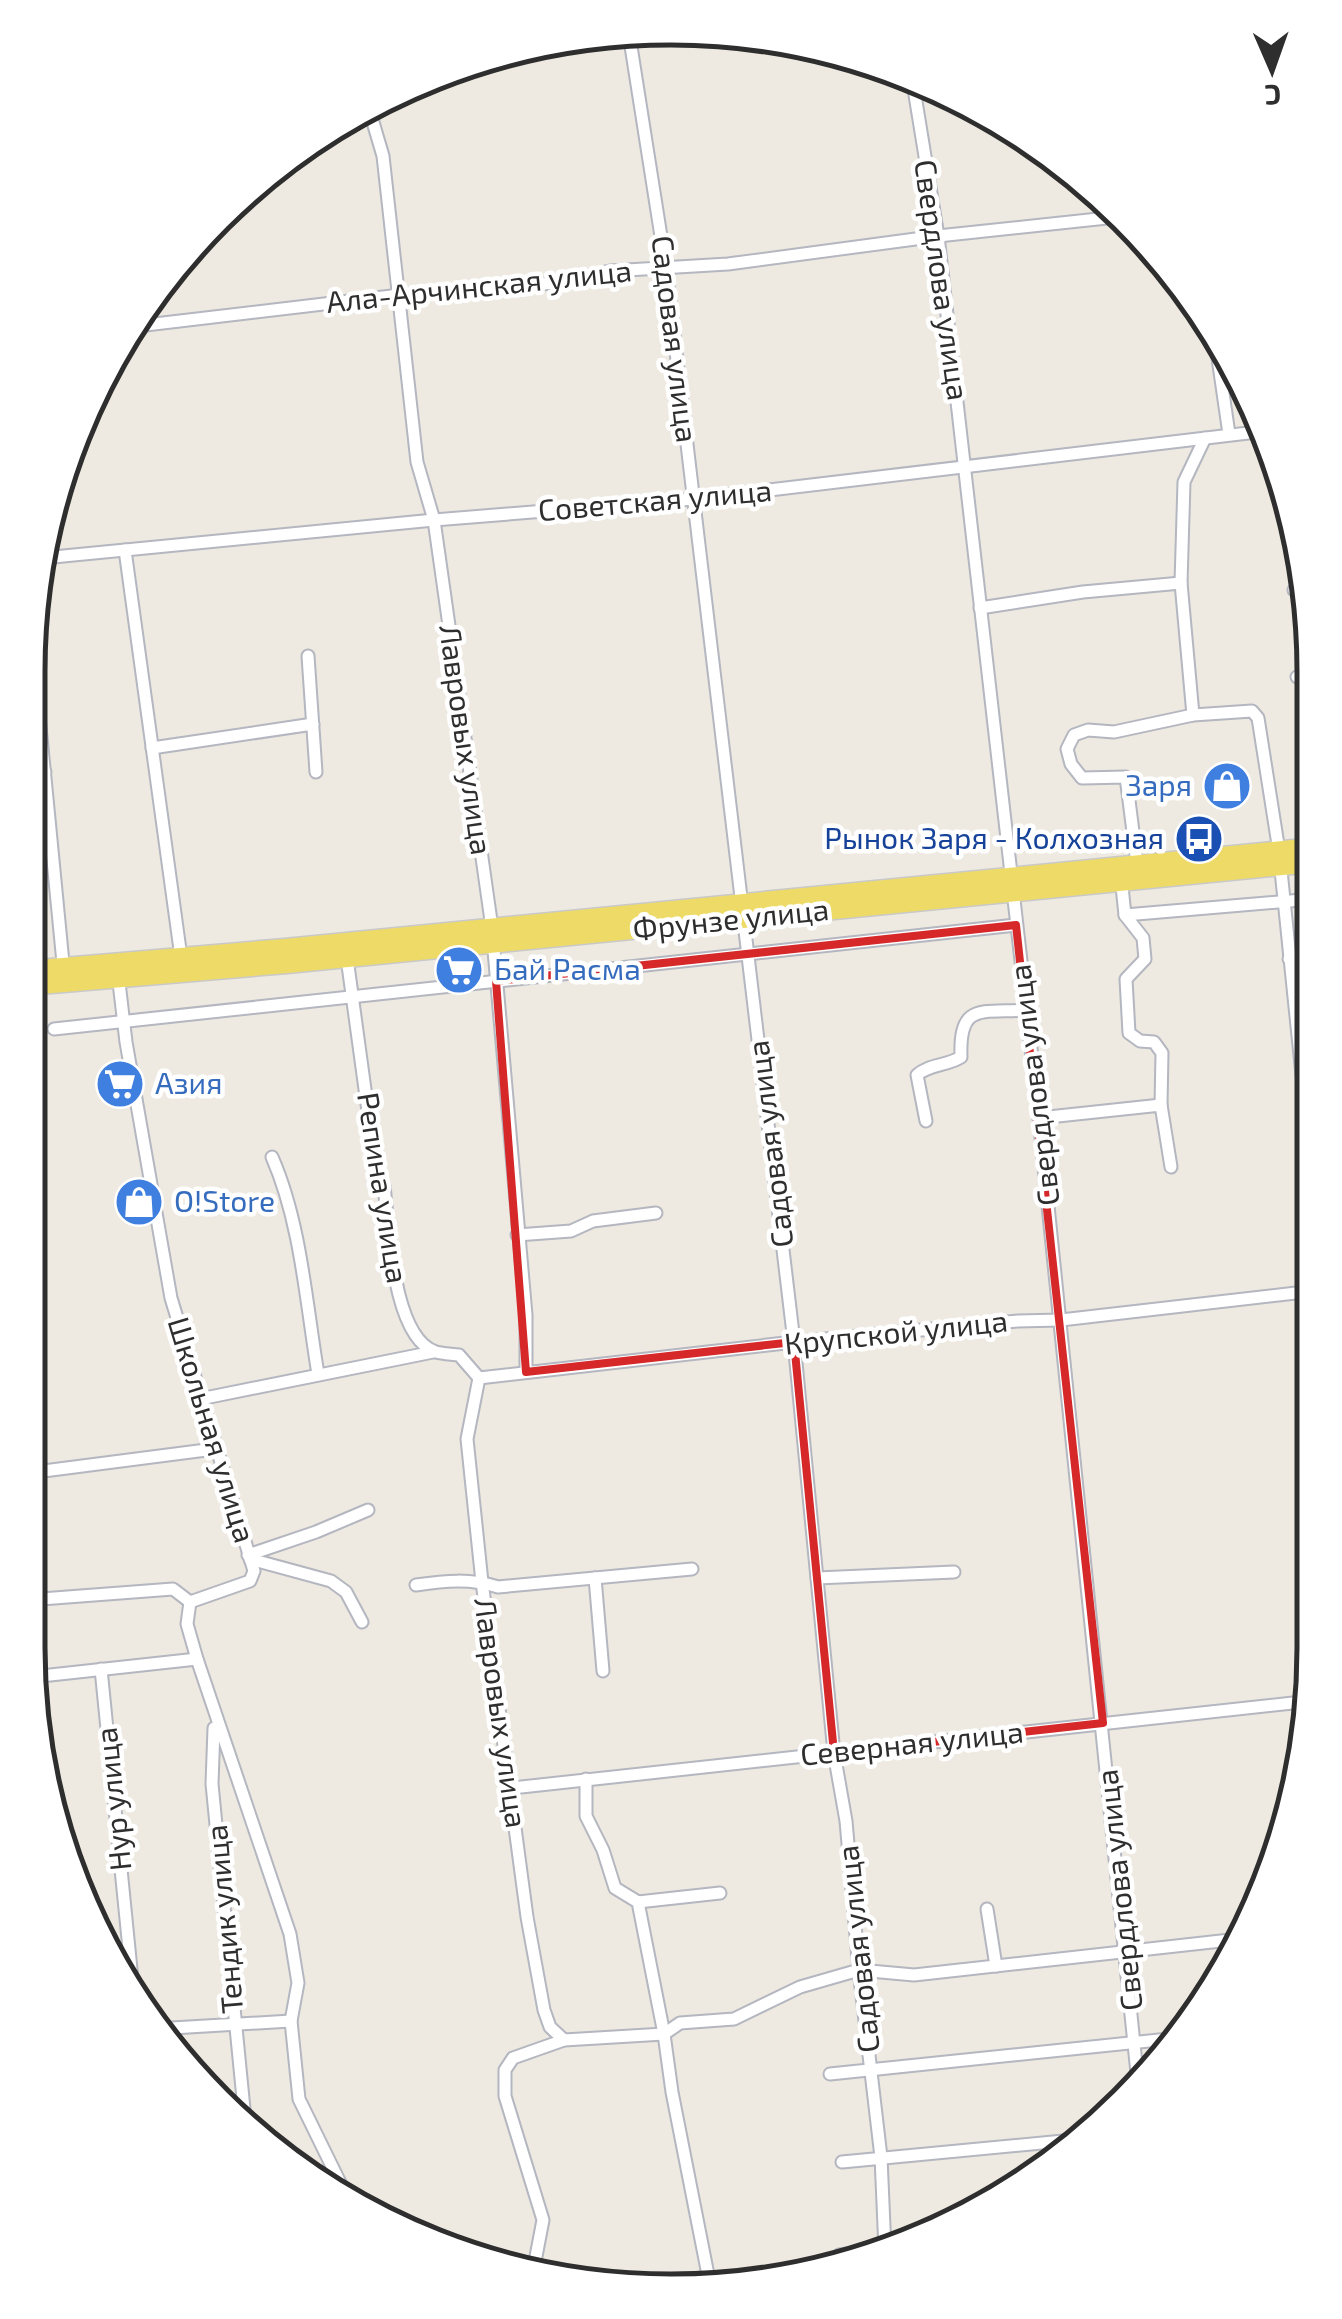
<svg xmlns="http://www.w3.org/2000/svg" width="1342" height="2319" font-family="'Exo 2',sans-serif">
  <rect width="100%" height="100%" fill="#eeeae1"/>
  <polygon fill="#c1e99c" points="28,1244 33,1246 43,1344 33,1360 28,1363"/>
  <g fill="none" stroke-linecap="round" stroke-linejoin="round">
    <g stroke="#b4b6c0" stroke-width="15">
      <g id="street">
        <polyline points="630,40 666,268 794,1342 834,1753 846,1821 859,1970 881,2157 885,2250"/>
        <polyline points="914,89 938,236 1039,1118 1138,2083"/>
        <polyline points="370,112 383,156 417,462 434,520 492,928 526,1315 526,1372"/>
        <polyline points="129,327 400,295 555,283 610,271 728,264 938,236 1126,216"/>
        <polyline points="1214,331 1229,434"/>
        <polyline points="125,550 181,957"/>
        <polyline points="43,558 434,520 694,499 1265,431"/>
        <polyline points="1294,590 1305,589"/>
        <polyline points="980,608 1083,592 1181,583"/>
        <polyline points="30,624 64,973"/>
        <polyline points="308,656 316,772"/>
        <polyline points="1297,677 1313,676"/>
        <polyline points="1193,715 1181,583 1184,482 1205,438"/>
        <polyline points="152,748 313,724"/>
        <polyline points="29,773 45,772"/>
        <polyline points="1137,863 1126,777 1082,778 1071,764 1067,749 1074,735 1088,730 1114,732 1193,715 1252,711 1258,718 1279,851 1313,1182"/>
        <polyline points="1121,877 1125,915 1143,938 1145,959 1126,979 1129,1033 1140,1041 1154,1042 1162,1053 1161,1105"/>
        <polyline points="1125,915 1313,899"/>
        <path d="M347 958 377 1177 384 1186C389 1226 392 1338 436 1352 443 1354 452 1354 459 1355L479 1378"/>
        <polyline points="1289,959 1313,958"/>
        <polyline points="118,974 126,1042 171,1298 254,1571 250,1581 190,1602 187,1624 197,1659 290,1934 298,1983 291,2021 299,2099 348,2199"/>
        <polyline points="54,1029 1016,925"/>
        <polyline points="1039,1118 1161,1105 1171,1167"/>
        <path d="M926 1121 917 1075C929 1064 947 1066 961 1057 959 1002 981 1013 1026 1010"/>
        <path d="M272 1157C301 1223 306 1303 318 1374"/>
        <polyline points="517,1235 571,1231 593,1221 656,1213"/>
        <polyline points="479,1378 794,1342 1018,1321 1061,1320 1313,1291"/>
        <polyline points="479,1378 467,1439 482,1582 527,1917 544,2010 550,2027 564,2040"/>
        <polyline points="200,1399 433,1352"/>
        <polyline points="28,1473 214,1449"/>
        <polyline points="248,1555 316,1532 368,1510"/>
        <polyline points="250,1559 331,1581 346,1592 362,1622"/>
        <polyline points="595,1578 603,1671"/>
        <polyline points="817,1578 954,1572"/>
        <path d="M416 1585C444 1581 470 1578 498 1587L692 1569"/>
        <polyline points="28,1600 173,1589 190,1602"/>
        <polyline points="101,1669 133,1989"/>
        <polyline points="32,1677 197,1659"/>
        <polyline points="214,1728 212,1784 245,2119"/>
        <polyline points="586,1779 586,1816 603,1850 615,1888 638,1902 664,2034 672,2092 711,2290"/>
        <polyline points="512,1788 1311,1701"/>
        <polyline points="638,1902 720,1893"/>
        <polyline points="987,1909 996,1966"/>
        <polyline points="155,2029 291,2021"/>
        <polyline points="830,2074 1178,2038"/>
        <polyline points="842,2162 1084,2139"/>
        <polyline points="839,2255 888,2249"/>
        <polyline points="533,2272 543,2220 505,2096 505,2070 513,2058 564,2040 664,2034 680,2023 734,2019 800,1987 859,1970 914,1975 1239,1939"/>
      </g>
    </g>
    <g stroke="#c9c9c9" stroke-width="21">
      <g id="primary">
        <polyline points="28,970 285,948 1313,847"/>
        <polyline points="28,986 287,964 1313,863"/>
      </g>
    </g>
    <use href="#street" stroke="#fff" stroke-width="11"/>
    <use href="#primary" stroke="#eedb67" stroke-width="18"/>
  </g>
  <path fill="none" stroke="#d62828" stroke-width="8" stroke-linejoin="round" d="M1016 925 1103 1723 834 1753 794 1342 526 1372 496 981Z"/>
  <defs>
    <g id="shop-disc" transform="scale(2.5)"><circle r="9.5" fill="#3f7fe0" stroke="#fff"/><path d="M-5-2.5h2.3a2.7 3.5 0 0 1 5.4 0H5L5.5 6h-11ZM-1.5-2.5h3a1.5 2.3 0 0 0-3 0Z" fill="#fff"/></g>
    <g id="bus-disc" transform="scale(2.5)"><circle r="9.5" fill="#1a4fb4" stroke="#fff"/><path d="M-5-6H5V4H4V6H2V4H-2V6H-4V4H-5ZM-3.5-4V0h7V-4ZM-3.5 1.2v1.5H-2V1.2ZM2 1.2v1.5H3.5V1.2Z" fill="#fff"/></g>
    <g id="supermarket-disc" transform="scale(2.5)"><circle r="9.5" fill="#3f7fe0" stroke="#fff"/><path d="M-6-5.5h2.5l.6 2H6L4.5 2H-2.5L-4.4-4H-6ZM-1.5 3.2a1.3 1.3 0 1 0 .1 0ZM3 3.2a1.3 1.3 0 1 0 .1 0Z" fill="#fff"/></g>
  </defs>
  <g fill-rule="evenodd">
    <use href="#shop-disc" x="1227" y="786"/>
    <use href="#bus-disc" x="1199" y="839"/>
    <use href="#supermarket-disc" x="459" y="970"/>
    <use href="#supermarket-disc" x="120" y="1084"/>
    <use href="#shop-disc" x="139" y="1202"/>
  </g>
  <g text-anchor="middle" stroke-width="9" stroke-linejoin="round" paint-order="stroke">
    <g font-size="30" fill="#2e2e2e" stroke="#fff">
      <text transform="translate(941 280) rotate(82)" y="10">Свердлова улица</text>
      <text transform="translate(479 287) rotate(-6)" y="10">Ала-Арчинская улица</text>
      <text transform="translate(674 339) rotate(83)" y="10">Садовая улица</text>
      <text transform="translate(655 501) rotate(-5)" y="10">Советская улица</text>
      <text transform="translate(465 740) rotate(82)" y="10">Лавровых улица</text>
      <text transform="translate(731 920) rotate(-6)" y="10">Фрунзе улица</text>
      <text transform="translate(1035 1085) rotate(-97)" y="10">Свердлова улица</text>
      <text transform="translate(771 1144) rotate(-97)" y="10">Садовая улица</text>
      <text transform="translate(382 1188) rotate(81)" y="10">Репина улица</text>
      <text transform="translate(896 1333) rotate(-6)" y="10">Крупской улица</text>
      <text transform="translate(211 1430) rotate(73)" y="10">Школьная улица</text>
      <text transform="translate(500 1713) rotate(82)" y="10">Лавровых улица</text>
      <text transform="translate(912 1744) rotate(-6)" y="10">Северная улица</text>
      <text transform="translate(114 1799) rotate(-96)" y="10">Нур улица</text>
      <text transform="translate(1120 1890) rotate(-96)" y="10">Свердлова улица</text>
      <text transform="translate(225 1919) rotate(-95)" y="10">Тендик улица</text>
      <text transform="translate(859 1949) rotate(-96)" y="10">Садовая улица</text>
    </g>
    <g font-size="30" fill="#366cbe" stroke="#fff" text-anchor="start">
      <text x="1192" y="796" text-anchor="end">Заря</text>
      <text x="494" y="980">Бай Расма</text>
      <text x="155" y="1094">Азия</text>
      <text x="174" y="1212">O!Store</text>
    </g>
    <g font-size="30" fill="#164399" stroke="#fff" text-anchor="end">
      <text x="1164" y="849">Рынок Заря - Колхозная</text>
    </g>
  </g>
  <path d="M0 0H1342V2319H0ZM671 45H671A626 626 0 0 1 1297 671V1648A626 626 0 0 1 671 2274H671A626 626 0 0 1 45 1648V671A626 626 0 0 1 671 45Z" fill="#fff" fill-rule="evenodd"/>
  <path fill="none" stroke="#2e2e2e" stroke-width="5" d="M671 45H671A626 626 0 0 1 1297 671V1648A626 626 0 0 1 671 2274H671A626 626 0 0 1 45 1648V671A626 626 0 0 1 671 45Z"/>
  <g transform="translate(1272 70) rotate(178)" stroke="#ffffff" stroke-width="8" paint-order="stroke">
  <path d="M0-8L18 38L0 25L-18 38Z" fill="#2e2e2e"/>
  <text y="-15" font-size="28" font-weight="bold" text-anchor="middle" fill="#2e2e2e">С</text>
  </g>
</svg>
